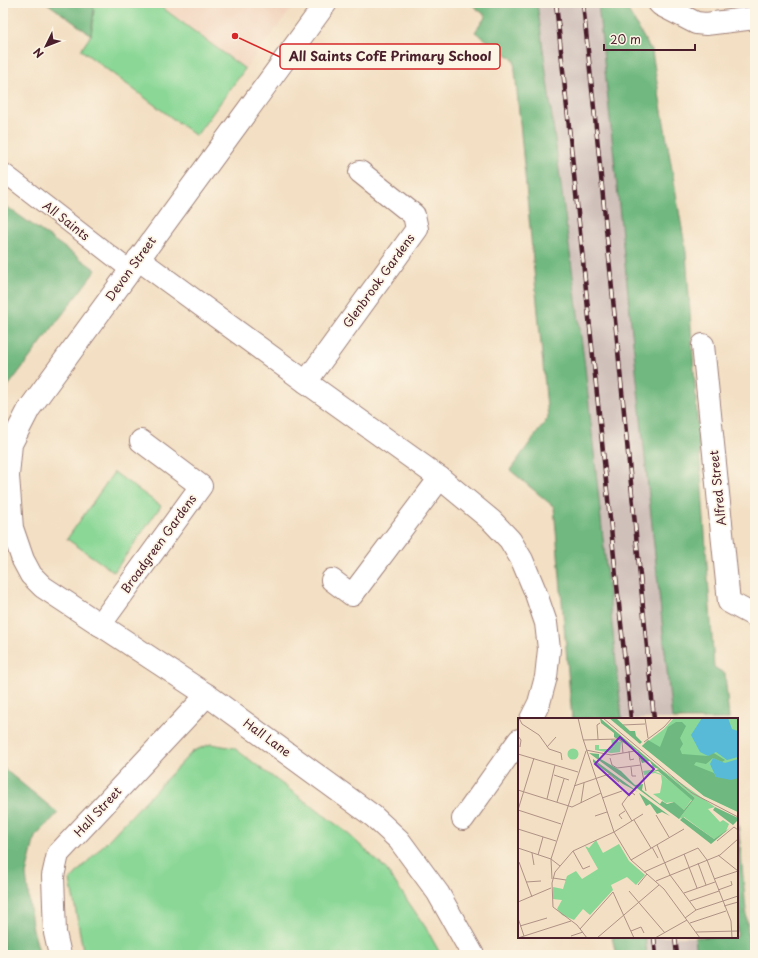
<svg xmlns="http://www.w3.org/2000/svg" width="758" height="958" font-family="'Playpen Sans',sans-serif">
  <rect width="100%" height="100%" fill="#fcf5e5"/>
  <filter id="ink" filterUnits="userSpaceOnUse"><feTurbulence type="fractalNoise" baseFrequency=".025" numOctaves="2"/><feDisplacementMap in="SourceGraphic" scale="8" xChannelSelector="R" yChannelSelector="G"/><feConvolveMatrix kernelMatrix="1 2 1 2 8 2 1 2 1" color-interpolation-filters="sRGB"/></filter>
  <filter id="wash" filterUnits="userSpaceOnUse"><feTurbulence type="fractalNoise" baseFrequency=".012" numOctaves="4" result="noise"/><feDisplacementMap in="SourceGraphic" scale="16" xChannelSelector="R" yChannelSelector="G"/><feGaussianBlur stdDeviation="0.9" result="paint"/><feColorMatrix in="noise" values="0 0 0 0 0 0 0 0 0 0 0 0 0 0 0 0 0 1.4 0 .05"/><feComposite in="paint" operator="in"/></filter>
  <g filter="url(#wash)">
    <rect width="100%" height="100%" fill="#f3dfc3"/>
    <polygon fill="#f2d4be" points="156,3 296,3 245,69"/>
    <g fill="#cfc0ba">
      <polygon points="513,3 624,3 652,52 686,252 714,667 725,674 729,719 572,719 548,418 514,60"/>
      <polygon points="737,810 750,955 616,955 612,937 737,937"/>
    </g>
    <g fill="#8ad796" stroke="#6a7b60">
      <polygon points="92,3 156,3 245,69 196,136 81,50 91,35 94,9"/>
      <polygon points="114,472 161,506 114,572 67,539"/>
      <polygon points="211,744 234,748 345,831 386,869 426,928 441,955 84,955 70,880 193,751"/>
    </g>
    <g fill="#6fb87f" stroke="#5c6c55">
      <polygon points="47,3 92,3 94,9 91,35"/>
      <polygon points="470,3 537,3 585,367 622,719 572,719 554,507 510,470 548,418 514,60 475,32 486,16"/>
      <polygon points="598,3 624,3 652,52 686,252 714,667 725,674 729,719 672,719"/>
      <polygon points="3,204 96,270 3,393"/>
      <polygon points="3,768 58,813 35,837 26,874 32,926 40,955 3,955"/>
      <polygon points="737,810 750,955 697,955 695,937 737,937"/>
      <polygon points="612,937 645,937 647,955 616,955"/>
    </g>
  </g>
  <g filter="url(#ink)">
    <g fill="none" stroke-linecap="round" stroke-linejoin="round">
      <g stroke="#9e7f77" stroke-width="20">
        <polyline id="lane" points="3,172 130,270"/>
      </g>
      <g stroke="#9e7f77" stroke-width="24">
        <g id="street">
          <polyline points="326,3 29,409 11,444 8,476 12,528 23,560 31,575 43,587 207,695 373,816 399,840 438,893 473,955"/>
          <polyline points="659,3 661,5 696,23 706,24 755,18"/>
          <polyline points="138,259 306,382 440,478 492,521 510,540 522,560 535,591 546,623 549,649 546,677 539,703 531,719"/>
          <polyline points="703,345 729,602 755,616"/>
          <polyline points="306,382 417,229 414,215 360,172"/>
          <polyline points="332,580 352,595 440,478"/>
          <polyline points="100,625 201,486 141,441"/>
          <polyline points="463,819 519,740"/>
          <polyline points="60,955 55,933 53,876 58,854 207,695"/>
        </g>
      </g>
      <use href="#lane" stroke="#fff" stroke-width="18"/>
      <use href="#street" stroke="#fff" stroke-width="22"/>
      <g stroke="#4a1f2b" stroke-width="4.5">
        <g id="rail">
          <polyline points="556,3 631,719"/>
          <polyline points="583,3 599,156 654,719"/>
          <polyline points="654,937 656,955"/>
          <polyline points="675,937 677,955"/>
        </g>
      </g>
      <use href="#rail" stroke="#fcf5e5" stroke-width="3" stroke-dasharray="9" stroke-linecap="butt"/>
    </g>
  </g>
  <g text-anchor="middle" stroke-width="3.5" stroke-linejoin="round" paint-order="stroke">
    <g font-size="12" fill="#4a1f2b" stroke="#fcf5e5">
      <text transform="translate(66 221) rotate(38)" y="4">All Saints</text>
      <text transform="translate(131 269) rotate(-54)" y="4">Devon Street</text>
      <text transform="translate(379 281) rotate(-54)" y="4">Glenbrook Gardens</text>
      <text transform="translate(718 488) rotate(-96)" y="4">Alfred Street</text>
      <text transform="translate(159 544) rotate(-54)" y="4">Broadgreen Gardens</text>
      <text transform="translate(267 738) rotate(36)" y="4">Hall Lane</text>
      <text transform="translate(98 812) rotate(-47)" y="4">Hall Street</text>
    </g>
  </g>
  <g transform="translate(518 718)">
    <rect width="220" height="220" fill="#f3dfc3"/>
    <path d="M156 0H220V94L186 78 124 28 146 11ZM93 21 103 24 102 34 93 35 77 32V27H81V31H90L94 27ZM49.5 36a5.5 5.5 0 1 1 11 0a5.5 5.5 0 1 1-11 0ZM143 51 197 89 190 91 202 104 205 102 211 106 208 113 196 121 166 99 161 101 177 80ZM132 52 143 56 174 81 166 92 155 84 148 85 135 76 142 75 144 64 143 57 137 55 126 57 125 53ZM78 122 85 135 101 126 111 143 127 157 118 167 109 159 93 167 95 172 72 197 65 191 56 202 44 197 39 191 44 182 35 181V169L45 171 49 158 58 153 64 161 80 151 67 128 71 130Z" fill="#8ad796"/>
    <path d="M82 0 177 80 161 101 71 35 81 36V40L103 53 117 67 125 66 124 72 142 86 144 83 149 86 156 84 166 92 174 82 140 53 133 54 141 51 135 49 132 43 124 45 119 33 96 19V15L83 5ZM91 0H98L112 13H117L118 18 124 24 122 26ZM158 4H164L168 8 162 20 165 26 162 31 164 36 190 38 194 34 207 42 204 44 195 40 188 46 178 44 176 47 196 55 198 59 220 60V94L186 78 124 28 130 22 142 29 150 9ZM75 41 120 74 105 66 75 44ZM121 75 152 98 144 94 139 96 132 86 128 88ZM197 89 220 100V102L215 107 195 92ZM165 99 196 121 212 110 193 126 162 102Z" fill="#6fb87f"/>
    <path d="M184 0H210L214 11 220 13V39L209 42 198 34 190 38 182 34 173 17ZM195 40 207 45 220 41V60L213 62 198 59 192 46Z" fill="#58bad7"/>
    <path fill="none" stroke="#af9286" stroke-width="1" d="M1 0 4 6 21 17 31 31 43 35 44 42M60 0 65 21 96 114 113 142 146 171 182 220M85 0 174 75 220 99M127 0 130 20M105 7 127 6M0 18 3 22 2 29M80 21 79 7 82 5M65 22 100 21 104 24 105 35M126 24 146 9 154 0M29 29 38 19M68 32 93 37 117 33 121 38 128 73M111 33 112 42 116 41M0 36 60 54M92 40 94 47 99 50 123 47M113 49 114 58H118M36 57 51 62M56 68 91 56 101 64M0 72 54 89 83 75M84 80 104 73M29 81 37 47M39 84 46 61M63 85 66 65M0 92 16 40M0 92 43 106M138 97 151 119M77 98 89 94M104 101 101 97 107 93M116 102 133 130M114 103 104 86 113 74 117 77M0 111 38 123M96 114 125 96M199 123 216 109 220 112M139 127 152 157M134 129 140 140M0 130 33 141 42 148M55 133 65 151 72 148M14 135 16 147M166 136 179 170M20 137 25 119M200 137 220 153M113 142 166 111M1 144 14 179M180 145 188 167M126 154 180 130 189 142 213 203 214 220M152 157 178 192M35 160 48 162M34 161 33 141 68 33M196 161 220 153M138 163 202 137 220 121M8 164 23 163M120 167 129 156M200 172 214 167 213 163M111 173 147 215M166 175 197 164M172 183 201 173M0 184 33 170M206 188 220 184M0 200 6 218M167 200 178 192 220 178M172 205 208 193M2 208 29 200M62 211 95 174 116 220M113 213 123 209 126 215M178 214 220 213M53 218 65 214M0 220 53 203M69 220 59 207 35 189 34 165 37 154 55 133 96 114M79 220 141 167M137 220 169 202"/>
    <path fill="#7b2cbf" fill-opacity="0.15" stroke="#7b2cbf" stroke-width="2" d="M102 19 136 51 111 77 77 46Z"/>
    <rect width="220" height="220" fill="none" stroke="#4a1f2b" stroke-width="2"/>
  </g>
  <path fill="none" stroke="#d62828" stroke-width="1.5" d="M235 36L280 57"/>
  <circle fill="#d62828" stroke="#fcf5e5" stroke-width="1.5" cx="235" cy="36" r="4"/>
  <rect fill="#fcf5e5" stroke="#d62828" stroke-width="1.5" x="280" y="44" width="220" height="25" rx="4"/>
  <g font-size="13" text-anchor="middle" font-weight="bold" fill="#4a1f2b">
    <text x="390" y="61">All Saints CofE Primary School</text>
  </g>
  <rect width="758" height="958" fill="none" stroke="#fcf5e5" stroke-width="16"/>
  <g transform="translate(46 46) rotate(227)" stroke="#fcf5e5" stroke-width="3" paint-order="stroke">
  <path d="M0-3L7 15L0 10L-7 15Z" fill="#4a1f2b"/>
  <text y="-6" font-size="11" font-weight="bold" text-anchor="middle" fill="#4a1f2b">N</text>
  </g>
  <path d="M604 44v6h91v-6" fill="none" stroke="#4a1f2b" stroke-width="2"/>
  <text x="610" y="44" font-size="12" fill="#4a1f2b" stroke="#fcf5e5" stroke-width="3" paint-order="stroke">20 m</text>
</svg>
